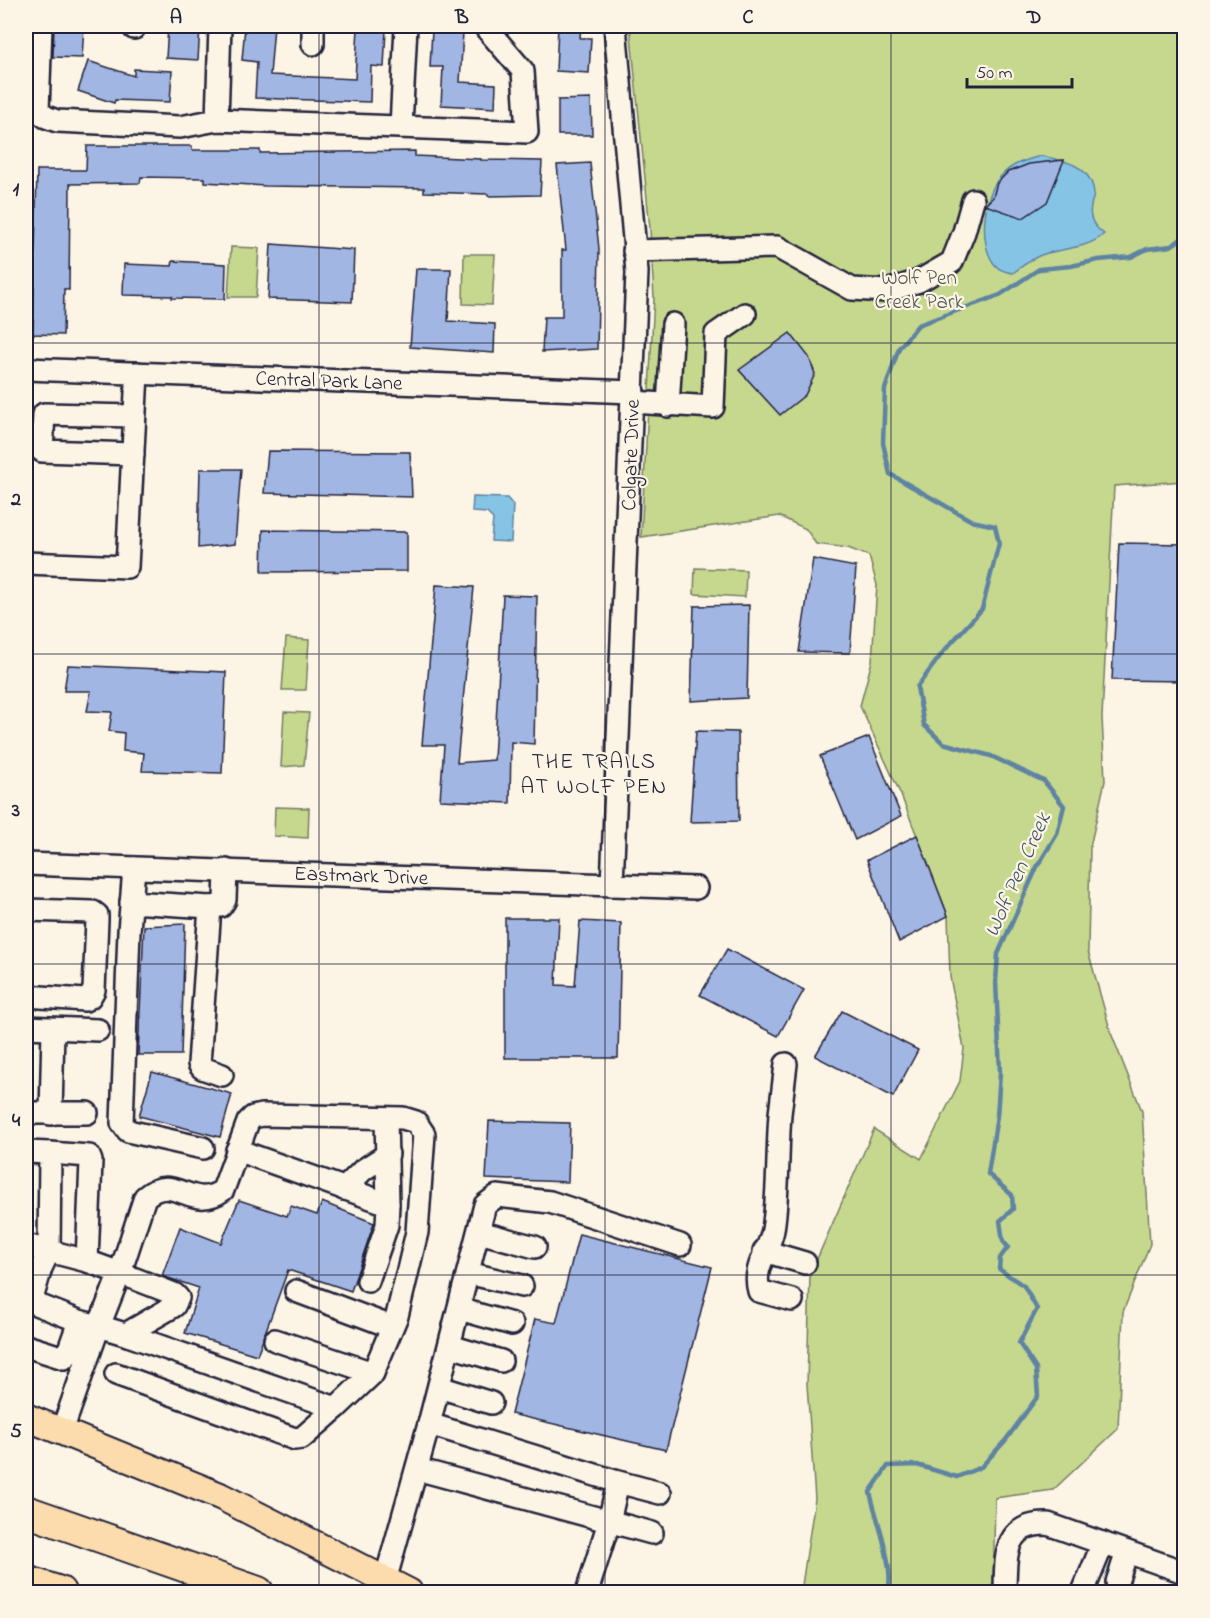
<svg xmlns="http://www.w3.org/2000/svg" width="1210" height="1618" font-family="'Indie Flower',sans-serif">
  <rect width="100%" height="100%" fill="#fcf5e5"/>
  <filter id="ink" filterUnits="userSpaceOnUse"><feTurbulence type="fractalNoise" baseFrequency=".0167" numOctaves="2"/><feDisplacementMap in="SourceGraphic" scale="12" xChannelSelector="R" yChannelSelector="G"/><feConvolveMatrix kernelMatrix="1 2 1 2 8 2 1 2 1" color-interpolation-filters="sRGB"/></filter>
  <g filter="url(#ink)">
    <g fill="#c6d88d" stroke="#747d64" stroke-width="1.5">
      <polygon points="630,26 1184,26 1184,481 1114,486 1102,717 1105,781 1090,847 1088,951 1111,1033 1142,1111 1150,1244 1123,1312 1118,1429 1053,1490 995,1498 993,1592 801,1592 815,1499 807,1384 810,1275 874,1129 921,1159 960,1081 964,1048 950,977 948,916 901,795 860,706 872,661 877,585 869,556 848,548 816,544 806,529 779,516 641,537 654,298 650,229"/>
      <polygon points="231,247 259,248 256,297 228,297"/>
      <polygon points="464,254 495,254 492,305 463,304"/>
      <polygon points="695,568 746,570 745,597 694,594"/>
      <polygon points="286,638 309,640 306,690 282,690"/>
      <polygon points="284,712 309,713 304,765 281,767"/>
      <polygon points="275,807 309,808 308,838 274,836"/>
    </g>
    <g fill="#86c4e6" stroke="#5e83a2" stroke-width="1.5">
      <path d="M1041 156C1064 160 1091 165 1094 193 1094 198 1091 202 1091 207 1088 219 1095 227 1104 234 1088 249 1062 248 1041 255 1031 259 1021 267 1013 273 1007 272 1000 271 996 266 977 246 983 191 1003 174 1014 163 1026 160 1041 156Z"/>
      <polygon points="473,497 507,498 513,505 511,542 491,541 493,519 487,513 472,512"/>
    </g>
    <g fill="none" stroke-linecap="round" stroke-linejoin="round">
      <path stroke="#5e83a2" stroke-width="4.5" d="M888 1592C895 1567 876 1519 870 1492L888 1466 917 1465 957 1477 981 1467 1005 1441 1038 1396 1036 1369 1019 1343 1037 1309 1024 1286 999 1269 1000 1258 1008 1247 1003 1241 1000 1221 1013 1209 1012 1195 988 1174 997 1116 1000 1073 996 981 998 954 1037 867 1057 834 1064 806 1044 781 991 756 943 743 924 725 917 687 944 651 982 609 999 543 995 526 972 521 890 474 883 443 885 389 899 348 918 325 1000 295 1039 269 1071 266 1098 260 1131 257 1147 249 1171 246 1184 237"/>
    </g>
    <g fill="#a2b6e4" stroke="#22223b" stroke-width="1.5">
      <polygon points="54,26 84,26 82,58 53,57"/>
      <polygon points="168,26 200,26 198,60 166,58"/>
      <polygon points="245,26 274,26 270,75 355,79 358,28 386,29 384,67 371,66 370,102 255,98 257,62 242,60"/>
      <polygon points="558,26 581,26 580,38 591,38 589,73 556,71"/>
      <polygon points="432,30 463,32 460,82 496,84 495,108 441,105 443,67 430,67"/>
      <polygon points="88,61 134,76 134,69 172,71 170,102 115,100 114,103 78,91"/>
      <polygon points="591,99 592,135 558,135 558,100"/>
      <polygon points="87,146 192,146 192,150 260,150 260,153 415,151 415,156 481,159 481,160 542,161 540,195 488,196 488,194 424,192 424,188 265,186 205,182 205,178 141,177 140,183 70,184 69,290 64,289 63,335 33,334 37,170 86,170"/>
      <polygon points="1064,160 1047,202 1023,218 985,205 993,197 997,183 1008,172 1029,164"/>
      <polygon points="590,163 599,249 597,349 542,352 544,317 562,317 562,250 566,250 557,165"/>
      <polygon points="271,244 354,250 352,302 268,299"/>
      <polygon points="173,261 226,264 225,299 172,298 172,296 123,295 124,264 172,266"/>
      <polygon points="416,269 451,269 448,321 495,324 494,353 410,347"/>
      <polygon points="790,333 809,357 815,374 805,395 780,415 739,370"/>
      <polygon points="268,451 410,452 412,497 264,493"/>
      <polygon points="200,469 241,469 235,544 198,548"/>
      <polygon points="263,530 407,532 407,571 262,572"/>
      <polygon points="1119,543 1185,544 1185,681 1112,680"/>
      <polygon points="813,559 856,567 850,653 799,652"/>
      <polygon points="436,585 474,587 457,763 494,760 503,595 537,596 534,744 511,742 510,803 440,800 444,745 422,745"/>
      <polygon points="749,605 747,698 691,701 694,606"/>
      <polygon points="68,665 226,672 222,773 142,771 144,753 123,751 124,733 109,731 112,712 87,711 91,691 64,691"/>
      <polygon points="696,731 738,732 739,821 690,822"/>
      <polygon points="869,737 901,816 855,840 820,756"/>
      <polygon points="917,835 948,916 899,942 867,860"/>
      <polygon points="505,918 559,918 556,985 575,986 580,921 621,923 618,1058 505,1058"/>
      <polygon points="185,924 181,1055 138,1055 144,926"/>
      <polygon points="727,949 804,990 778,1036 700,995"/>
      <polygon points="842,1011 918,1050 893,1097 815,1056"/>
      <polygon points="152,1072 232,1094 220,1137 139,1116"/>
      <polygon points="489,1121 570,1123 568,1182 486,1179"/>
      <polygon points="239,1200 287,1216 291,1206 317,1215 322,1202 374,1223 351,1291 288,1270 257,1355 185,1333 199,1288 162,1276 180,1227 221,1243"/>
      <polygon points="579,1234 712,1267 666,1450 511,1414 535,1319 556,1323"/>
    </g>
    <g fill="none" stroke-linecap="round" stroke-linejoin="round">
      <g stroke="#22223b" stroke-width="26">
        <g id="minor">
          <polyline points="41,26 38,111 46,117 57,121 180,127 217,120 527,132 523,71 486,28 486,26"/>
          <polyline points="134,28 134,26"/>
          <polyline points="313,44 313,26"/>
          <polyline points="217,120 220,26"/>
          <polyline points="401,127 406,26"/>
          <polyline points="634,251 777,247 852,289 887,291 919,281 952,262 964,232 973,200"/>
          <polyline points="26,369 633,392"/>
          <polyline points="632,402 713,407 716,334 745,314"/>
          <polyline points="668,406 673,324"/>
          <polyline points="133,454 42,451 44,414 134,416"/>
          <polyline points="26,563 127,567 137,373"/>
          <polyline points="26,864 696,888"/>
          <polyline points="134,868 129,931 122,1123 128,1131 203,1148"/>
          <polyline points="612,885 637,272 615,26"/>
          <polyline points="131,902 210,907"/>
          <polyline points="26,910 93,912 97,915 97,920 94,990 90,997 85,1000 26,996"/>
          <polyline points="26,1027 98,1030"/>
          <path d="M786 1064C784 1080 782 1097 780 1114 777 1153 779 1191 773 1230 769 1252 752 1267 759 1291L792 1300"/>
          <polyline points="222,1075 202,1068 199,1064 210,907 221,906 225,900 226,870"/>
          <polyline points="26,1113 87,1113"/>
          <polyline points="51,1114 53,1029"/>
          <polyline points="386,1118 388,1204"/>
          <polyline points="237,1150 388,1204 387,1225 368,1281"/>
          <polyline points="26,1152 50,1153 49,1251 41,1268 32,1299 33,1303 79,1321"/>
          <polyline points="50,1153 89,1156 91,1161 87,1261"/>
          <polyline points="344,1189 363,1170 388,1154"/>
          <polyline points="479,1232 535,1247"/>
          <path d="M26 1245 87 1261 120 1273 99 1326 128 1335 131 1331 174 1306 178 1298 174 1294 120 1273 145 1197C175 1171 191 1213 223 1190L248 1122 253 1117 262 1115 403 1118 416 1122 424 1134 417 1232 397 1316 373 1373 336 1408"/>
          <polyline points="764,1251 805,1263"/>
          <polyline points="468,1273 522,1286"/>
          <polyline points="296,1291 392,1327"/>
          <polyline points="459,1309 512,1324"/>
          <polyline points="275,1340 373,1373"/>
          <polyline points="26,1346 64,1358 67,1355 79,1321 99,1326 62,1431"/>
          <polyline points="450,1346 501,1361"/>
          <polyline points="116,1374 295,1439 302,1438 336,1408 128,1335"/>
          <polyline points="439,1387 491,1403"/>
          <polyline points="429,1424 485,1205 497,1196 550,1202 680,1245"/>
          <polyline points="417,1469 652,1533"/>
          <polyline points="618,1482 660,1493"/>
          <polyline points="385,1581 429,1424 618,1482 609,1522 587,1592"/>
          <polyline points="1117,1582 1127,1552"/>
          <path d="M1005 1592C1006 1558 1002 1523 1048 1524L1184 1572"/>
          <polyline points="1083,1592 1103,1543"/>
        </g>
      </g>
      <g stroke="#22223b" stroke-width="30">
        <polyline id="major" points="26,1417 220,1496 409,1592"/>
      </g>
      <g stroke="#22223b" stroke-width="34">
        <g id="highway">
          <polyline points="26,1511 258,1592"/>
          <polyline points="26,1581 60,1592"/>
        </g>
      </g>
      <use href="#minor" stroke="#fcf5e5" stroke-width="21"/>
      <use href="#major" stroke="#fcdcac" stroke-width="26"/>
      <use href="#highway" stroke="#fcdcac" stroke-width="30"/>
    </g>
  </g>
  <path fill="none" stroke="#22223b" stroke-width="1.5" stroke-opacity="0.55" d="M319 26V1592M605 26V1592M891 26V1592M26 343H1184M26 654H1184M26 964H1184M26 1275H1184"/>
  <g text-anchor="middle" stroke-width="4.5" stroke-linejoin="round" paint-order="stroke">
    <g font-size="21" fill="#535954" stroke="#fcf5e5">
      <text x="919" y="284">Wolf Pen<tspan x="919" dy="24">Creek Park</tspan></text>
    </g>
    <g font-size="21" fill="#22223b" stroke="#fcf5e5">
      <text transform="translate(329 380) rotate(2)" y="7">Central Park Lane</text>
      <text transform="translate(630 455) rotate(-88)" y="7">Colgate Drive</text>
      <text transform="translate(361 875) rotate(2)" y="7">Eastmark Drive</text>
    </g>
    <g font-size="22" letter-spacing="1.5" fill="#22223b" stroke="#fcf5e5">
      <text x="594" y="768">THE TRAILS<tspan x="594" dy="25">AT WOLF PEN</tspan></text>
    </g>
    <g font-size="22" font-style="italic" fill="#40536e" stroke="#fcf5e5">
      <text transform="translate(1016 874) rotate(-66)" y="8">Wolf Pen Creek</text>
    </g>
  </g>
  <rect width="1210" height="1618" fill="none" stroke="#fcf5e5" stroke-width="66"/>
  <path d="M967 78v9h105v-9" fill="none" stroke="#22223b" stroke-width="3"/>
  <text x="976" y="78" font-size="18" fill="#22223b" stroke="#fcf5e5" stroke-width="4.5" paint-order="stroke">50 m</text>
  <rect x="33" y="33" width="1144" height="1552" fill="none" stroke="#22223b" stroke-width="2"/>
  <g font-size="20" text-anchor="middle" font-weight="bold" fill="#22223b">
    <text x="176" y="23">A</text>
    <text x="462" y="23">B</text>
    <text x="748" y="23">C</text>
    <text x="1034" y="23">D</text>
    <text x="16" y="195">1</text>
    <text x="16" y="505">2</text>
    <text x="16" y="816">3</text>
    <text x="16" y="1126">4</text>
    <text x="16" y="1437">5</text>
  </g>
</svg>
